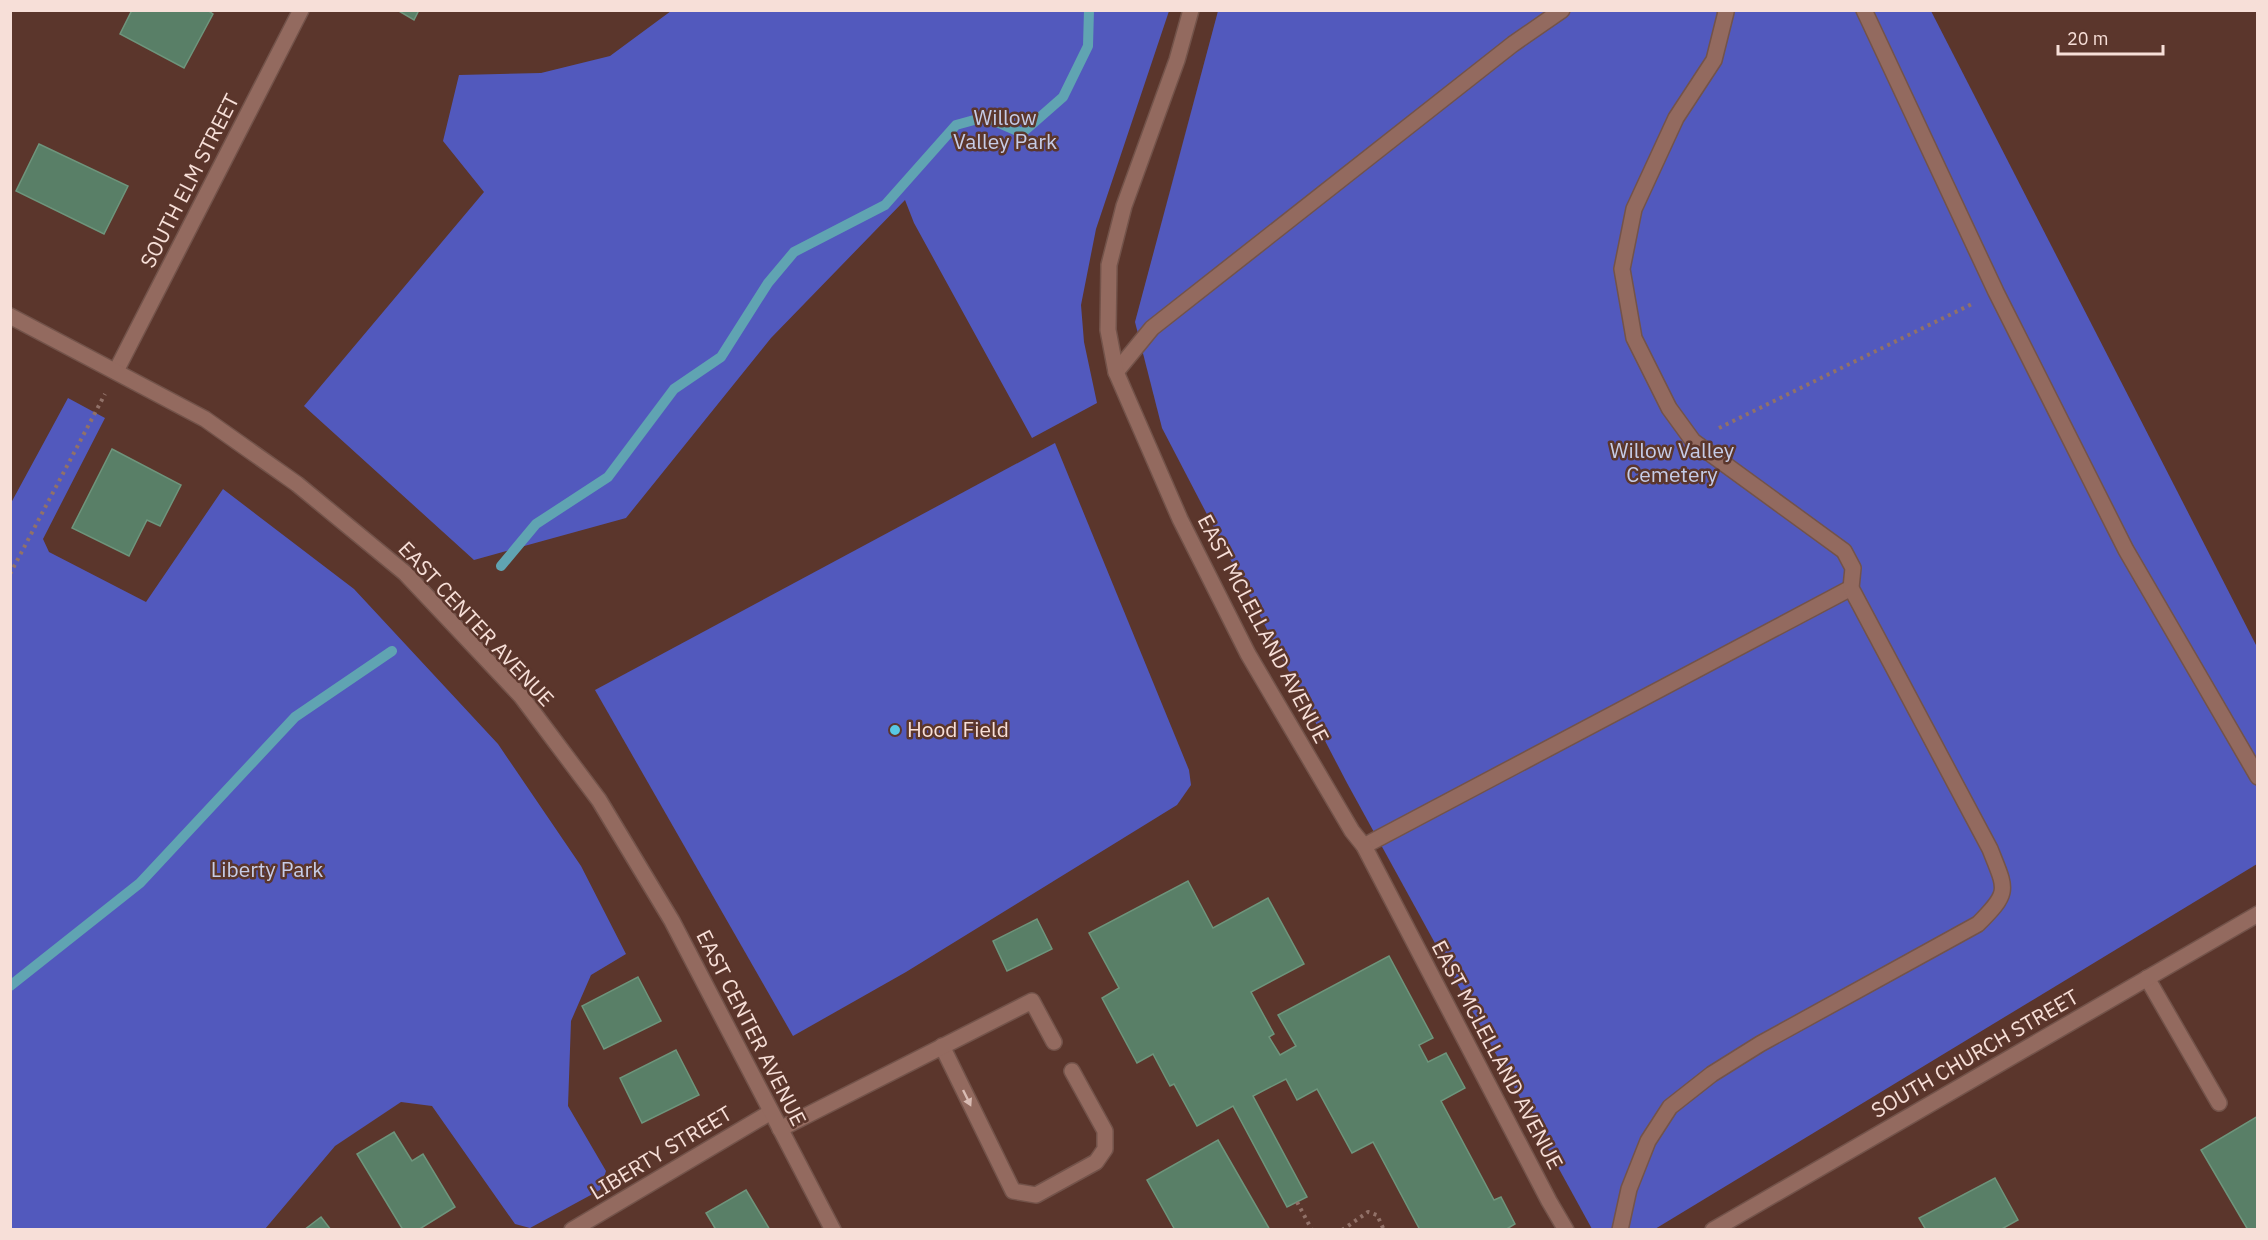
<svg xmlns="http://www.w3.org/2000/svg" width="2268" height="1240" font-family="'IBM Plex Sans',sans-serif">
  <rect width="100%" height="100%" fill="#5b362c"/>
  <g fill="#5259bd">
    <polygon points="671,11 1169,11 1096,229 1081,305 1084,342 1097,403 1032,438 914,223 905,200 771,338 626,518 474,560 304,406 484,192 443,141 459,75 541,73 610,56"/>
    <polygon points="1218,11 1931,11 2257,647 2257,864 1655,1229 1592,1229 1347,783 1162,428 1135,322"/>
    <polygon points="68,398 105,418 43,539 49,552 146,602 223,489 354,589 498,744 581,866 626,954 591,975 571,1021 568,1106 606,1171 600,1190 530,1228 515,1224 432,1106 401,1102 335,1146 265,1229 11,1229 11,503"/>
    <polygon points="1055,443 1189,770 1191,785 1177,805 906,972 793,1036 595,690"/>
  </g>
  <g fill="none" stroke-linecap="round" stroke-linejoin="round">
    <g stroke="#60a4b2" stroke-width="10">
      <polyline points="501,566 536,524 608,477 674,389 721,357 768,283 794,252 885,205 956,125 985,117 1022,133 1063,97 1088,46 1089,10"/>
      <polyline points="10,986 140,883 295,717 392,651"/>
    </g>
  </g>
  <g fill="#597f67" stroke="#6e957c" stroke-width="1.5">
    <polygon points="132,10 207,10 213,14 184,68 120,34"/>
    <polygon points="397,10 419,10 414,20"/>
    <polygon points="39,144 128,186 104,234 16,191"/>
    <polygon points="112,449 181,485 160,526 147,520 129,556 72,528"/>
    <polygon points="1188,881 1213,928 1268,898 1304,964 1251,992 1274,1034 1269,1037 1280,1055 1296,1046 1278,1015 1389,956 1433,1038 1419,1045 1428,1062 1446,1053 1465,1088 1441,1101 1494,1200 1501,1197 1515,1224 1505,1230 1420,1230 1373,1142 1352,1153 1317,1089 1297,1100 1286,1079 1253,1096 1307,1197 1287,1207 1233,1106 1197,1126 1174,1084 1170,1086 1153,1054 1137,1063 1102,998 1119,988 1089,933"/>
    <polygon points="1037,919 1052,949 1007,971 993,941"/>
    <polygon points="638,977 661,1021 604,1049 582,1006"/>
    <polygon points="676,1050 699,1095 642,1123 620,1078"/>
    <polygon points="2258,1116 2258,1230 2248,1230 2201,1150"/>
    <polygon points="394,1132 412,1161 423,1154 455,1207 418,1230 403,1230 357,1154"/>
    <polygon points="1218,1140 1270,1230 1175,1230 1147,1180"/>
    <polygon points="1995,1178 2018,1220 2000,1230 1926,1230 1919,1218"/>
    <polygon points="746,1190 770,1230 711,1230 715,1228 706,1213"/>
    <polygon points="321,1217 331,1230 304,1230"/>
  </g>
  <g fill="none" stroke-linecap="round" stroke-linejoin="round">
    <g stroke="#73534a" stroke-width="18">
      <g id="service">
        <polyline points="1864,10 1996,292 2126,550 2258,777"/>
        <polyline points="1116,372 1152,328 1513,44 1562,10"/>
        <polyline points="1364,846 1851,588"/>
        <polyline points="2147,978 2219,1103"/>
        <polyline points="942,1046 1013,1191 1036,1195 1096,1162 1105,1149 1105,1131 1072,1071"/>
        <polyline points="780,1129 1032,1001 1054,1042"/>
        <path d="M1620 1230 1629 1189 1648 1141 1670 1107 1712 1074 1760 1044 1978 924C2011 891 2006 890 1990 849L1851 588 1853 568 1844 551 1693 441 1669 408 1634 338 1622 269 1634 209 1676 118 1714 60 1726 12 1725 10"/>
      </g>
    </g>
    <g stroke="#73534a" stroke-width="18">
      <g id="minor">
        <polyline points="1191,10 1177,60 1124,206 1109,265 1108,330 1116,372 1180,519 1248,654 1352,831 1364,846 1549,1201 1566,1230"/>
        <polyline points="116,371 301,10"/>
        <polyline points="572,1230 771,1112"/>
        <polyline points="1713,1230 2258,914"/>
      </g>
    </g>
    <g stroke="#73534a" stroke-width="18">
      <polyline id="tertiary" points="10,316 205,419 297,484 405,573 521,696 599,800 672,921 833,1230"/>
    </g>
    <g stroke="#917168" stroke-width="4" stroke-dasharray="3 4.5" stroke-linecap="butt">
      <polyline points="1719,428 1974,303"/>
      <polyline points="10,574 105,394"/>
      <polyline points="1297,1202 1312,1230"/>
      <polyline points="1342,1230 1368,1212 1377,1215 1384,1230"/>
    </g>
    <use href="#service" stroke="#936a5f" stroke-width="15"/>
    <use href="#minor" stroke="#936a5f" stroke-width="15"/>
    <use href="#tertiary" stroke="#936a5f" stroke-width="15"/>
  </g>
  <defs><path id="oneway-solid" d="M-6-.8H1V-3.2L6.5 0L1 3.2V.8H-6Z" transform="scale(1.5)"/></defs>
  <use fill="#d9bcb4" href="#oneway-solid" transform="translate(967 1098) rotate(64)"/>
  <circle fill="#58c8e4" stroke="#5b362c" stroke-width="2" cx="895" cy="730" r="6"/>
  <g text-anchor="middle" stroke-width="5" stroke-linejoin="round" paint-order="stroke">
    <g font-size="21" fill="#c6cce7" stroke="#5b362c">
      <text x="1005" y="125">Willow<tspan x="1005" dy="24">Valley Park</tspan></text>
      <text x="1672" y="458">Willow Valley<tspan x="1672" dy="24">Cemetery</tspan></text>
      <text x="267" y="877">Liberty Park</text>
    </g>
    <g font-size="21" fill="#f7dfd8" stroke="#5b362c">
      <text transform="translate(190 181) rotate(-63)" y="7">SOUTH ELM STREET</text>
      <text transform="translate(476 624) rotate(47)" y="7">EAST CENTER AVENUE</text>
      <text transform="translate(1263 629) rotate(62)" y="7">EAST MCLELLAND AVENUE</text>
      <text transform="translate(751 1028) rotate(63)" y="7">EAST CENTER AVENUE</text>
      <text transform="translate(1975 1054) rotate(-30)" y="7">SOUTH CHURCH STREET</text>
      <text transform="translate(1497 1055) rotate(62)" y="7">EAST MCLELLAND AVENUE</text>
      <text transform="translate(661 1153) rotate(-31)" y="7">LIBERTY STREET</text>
    </g>
    <g font-size="21" fill="#f7dfd8" stroke="#5b362c" text-anchor="start">
      <text x="907" y="737">Hood Field</text>
    </g>
  </g>
  <rect width="2268" height="1240" fill="none" stroke="#f7dfd8" stroke-width="24"/>
  <path d="M2058 45v9h105v-9" fill="none" stroke="#f7dfd8" stroke-width="3"/>
  <text x="2067" y="45" font-size="18" fill="#f7dfd8" stroke="#5b362c" stroke-width="4.5" paint-order="stroke">20 m</text>
</svg>
